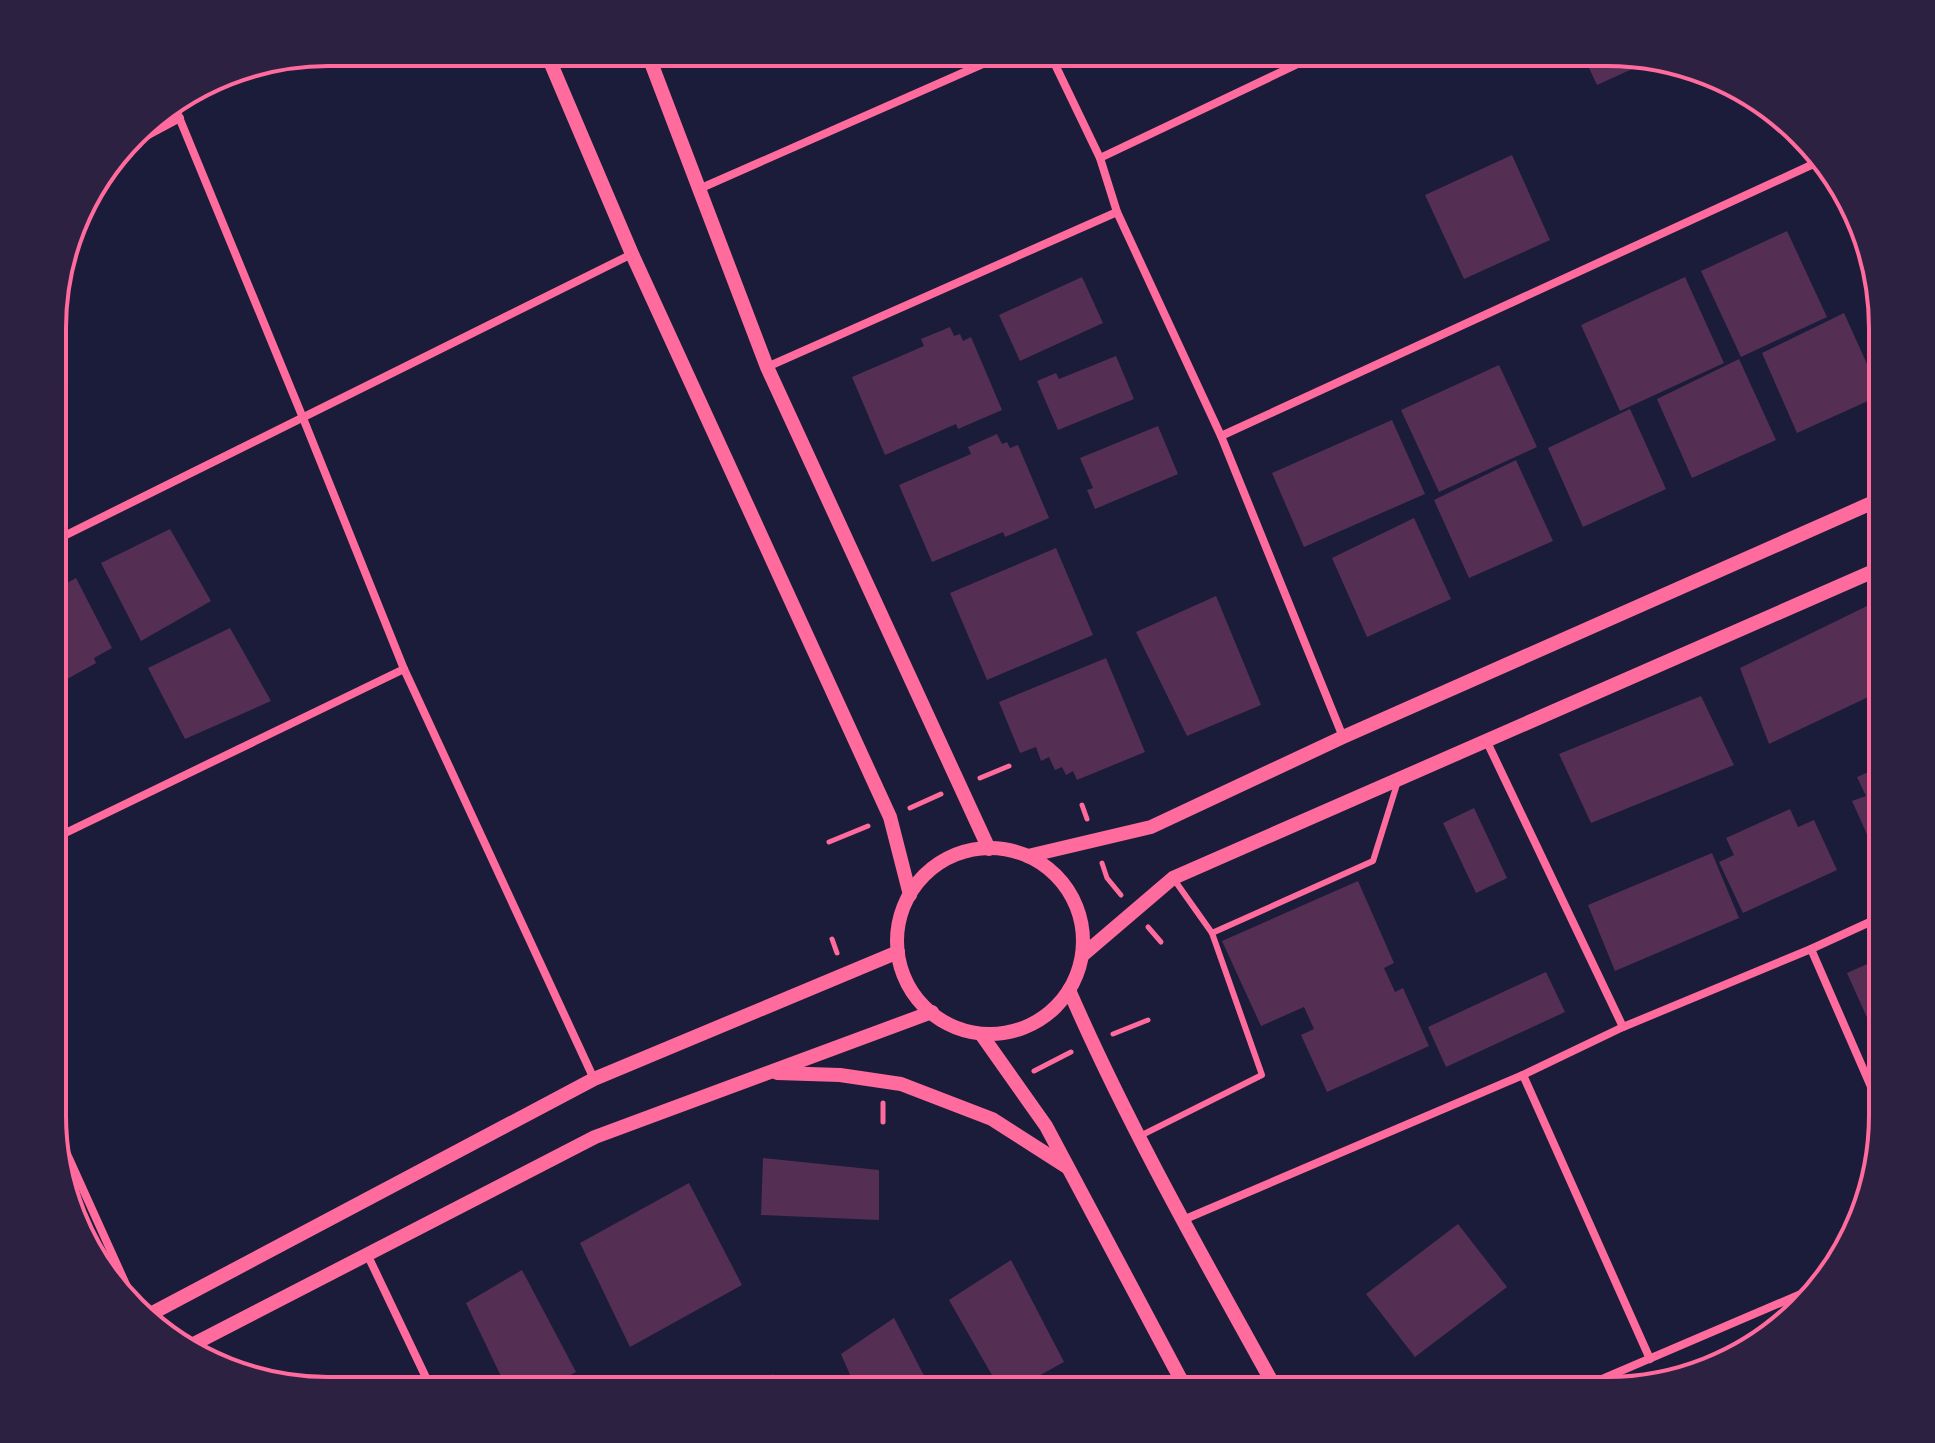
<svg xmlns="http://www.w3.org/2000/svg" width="1935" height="1443" font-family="'Roboto Condensed',sans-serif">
  <rect width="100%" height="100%" fill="#1b1b3a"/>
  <g fill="#542f53">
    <polygon points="1154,52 1178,52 1159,62"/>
    <polygon points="1582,53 1624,53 1654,59 1597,85"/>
    <polygon points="1512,155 1550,240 1464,279 1425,195"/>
    <polygon points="1787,231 1827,317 1741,357 1701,271"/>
    <polygon points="1082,277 1103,323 1020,361 999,315"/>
    <polygon points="1685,277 1724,363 1620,411 1581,325"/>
    <polygon points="1844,313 1881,395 1797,433 1762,353"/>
    <polygon points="950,327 954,336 960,334 963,341 971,337 1002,410 958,429 956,424 885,455 852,377 924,346 921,339"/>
    <polygon points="1116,356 1134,399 1058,430 1037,381 1056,373 1059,379"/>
    <polygon points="1739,359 1776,440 1692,478 1657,399"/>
    <polygon points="1499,365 1537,447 1439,492 1401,410"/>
    <polygon points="1630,409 1666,489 1583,527 1548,448"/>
    <polygon points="1392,420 1425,494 1304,547 1272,473"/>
    <polygon points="1158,426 1178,474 1095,509 1087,490 1093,488 1080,458"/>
    <polygon points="997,434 1002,444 1007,442 1010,448 1018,445 1049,518 1005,537 1003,532 932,562 899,485 971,454 968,447"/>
    <polygon points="1516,460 1553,541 1469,578 1434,500"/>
    <polygon points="1414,518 1451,599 1367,637 1332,558"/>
    <polygon points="170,529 211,601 141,641 101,563"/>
    <polygon points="1056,548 1093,635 987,680 950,593"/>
    <polygon points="76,578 112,648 94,658 96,663 60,683 56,678 54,679 54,590"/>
    <polygon points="1216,596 1261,705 1187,736 1136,632"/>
    <polygon points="1869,605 1883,640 1883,690 1769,744 1740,668"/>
    <polygon points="230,628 271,701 185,739 148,668"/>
    <polygon points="1106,658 1145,752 1077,780 1073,771 1066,775 1062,767 1055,770 1049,757 1041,761 1036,747 1020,753 999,702"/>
    <polygon points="1701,696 1734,765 1591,823 1559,754"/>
    <polygon points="1883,766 1883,849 1875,852 1852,801 1866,796 1857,777"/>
    <polygon points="1474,808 1507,878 1476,893 1443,823"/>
    <polygon points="1790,809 1798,827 1814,820 1837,870 1743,913 1719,862 1734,855 1726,838"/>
    <polygon points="1712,853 1739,918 1615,971 1588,905"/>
    <polygon points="1358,881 1394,963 1384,968 1395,992 1403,988 1429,1046 1327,1092 1301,1035 1314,1029 1304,1007 1261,1026 1222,941"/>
    <polygon points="1883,957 1882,1018 1882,1051 1847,973"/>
    <polygon points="1546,972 1565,1012 1446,1067 1428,1027"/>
    <polygon points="763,1158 879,1170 879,1220 761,1215"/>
    <polygon points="689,1183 742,1285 630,1347 580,1243"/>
    <polygon points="1458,1224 1507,1287 1415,1357 1366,1294"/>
    <polygon points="1011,1260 1064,1362 1011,1391 1001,1391 949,1300"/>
    <polygon points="522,1270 576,1372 539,1391 508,1391 466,1303"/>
    <polygon points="894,1318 932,1391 857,1391 841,1354"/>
    <polygon points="773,1374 782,1391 742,1391"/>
    <polygon points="330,1375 338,1390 304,1389"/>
  </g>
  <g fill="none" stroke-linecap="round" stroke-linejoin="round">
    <g stroke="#ff6b9d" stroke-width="5">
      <polyline points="980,778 1009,766"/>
      <polyline points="1082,805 1087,819"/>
      <polyline points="910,808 941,794"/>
      <polyline points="829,842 868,826"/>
      <polyline points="1102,863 1107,878 1121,895"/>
      <polyline points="1148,927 1161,942"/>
      <polyline points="832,939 837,953"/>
      <polyline points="1113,1034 1148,1020"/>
      <polyline points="1034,1071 1071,1052"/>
      <polyline points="883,1103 883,1122"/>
    </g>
    <g stroke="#ff6b9d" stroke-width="6">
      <polyline points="1173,878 1212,933 1373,861 1398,781"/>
      <polyline points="1140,1136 1262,1075 1212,933"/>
    </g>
    <g stroke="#ff6b9d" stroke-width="8">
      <polyline points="1049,52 1100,158 1117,212 1221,436 1343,737"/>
      <polyline points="174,105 303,418 404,669 594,1079"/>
      <polyline points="124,148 180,118"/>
      <polyline points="1100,158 1323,52"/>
      <polyline points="1825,168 1860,231"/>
      <polyline points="699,189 1010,52"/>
      <polyline points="767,367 1117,212"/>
      <polyline points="1221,436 1820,161"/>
      <polyline points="54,541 632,254"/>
      <polyline points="1487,742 1623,1027"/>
      <polyline points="53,839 404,669"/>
      <polyline points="1811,949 1882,1112"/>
      <polyline points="1523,1075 1650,1359"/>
      <polyline points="53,1123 138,1311"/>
      <polyline points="1183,1220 1523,1075 1623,1027 1811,949 1883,916"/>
      <polyline points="368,1256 432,1390"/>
      <polyline points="1161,1391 1181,1380"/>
      <polyline points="1574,1391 1822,1285"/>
    </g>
    <g stroke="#ff6b9d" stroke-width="14">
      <polyline points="546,52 632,254 890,817 910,895"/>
      <polyline points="647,52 767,367 989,849"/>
      <circle cx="990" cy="941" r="93"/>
      <polyline points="1028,856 1151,827 1343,737 1883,498"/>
      <polyline points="1084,954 1173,878 1883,567"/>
      <path d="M1069 990C1129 1128 1204 1259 1277 1391"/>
      <polyline points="981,1034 1046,1126 1187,1391"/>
      <polyline points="777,1073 840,1075 901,1084 992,1119 1067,1167"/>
      <polyline points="143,1318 594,1079 898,952"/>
      <polyline points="186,1348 595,1137 932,1012"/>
    </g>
  </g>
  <path d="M0 0H1935V1443H0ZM328 66H1607A262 262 0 0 1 1869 328V1115A262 262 0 0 1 1607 1377H328A262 262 0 0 1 66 1115V328A262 262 0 0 1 328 66Z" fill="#2d2142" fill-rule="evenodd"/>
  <path fill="none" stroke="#ff6b9d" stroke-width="4" d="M328 66H1607A262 262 0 0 1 1869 328V1115A262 262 0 0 1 1607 1377H328A262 262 0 0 1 66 1115V328A262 262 0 0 1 328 66Z"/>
</svg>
